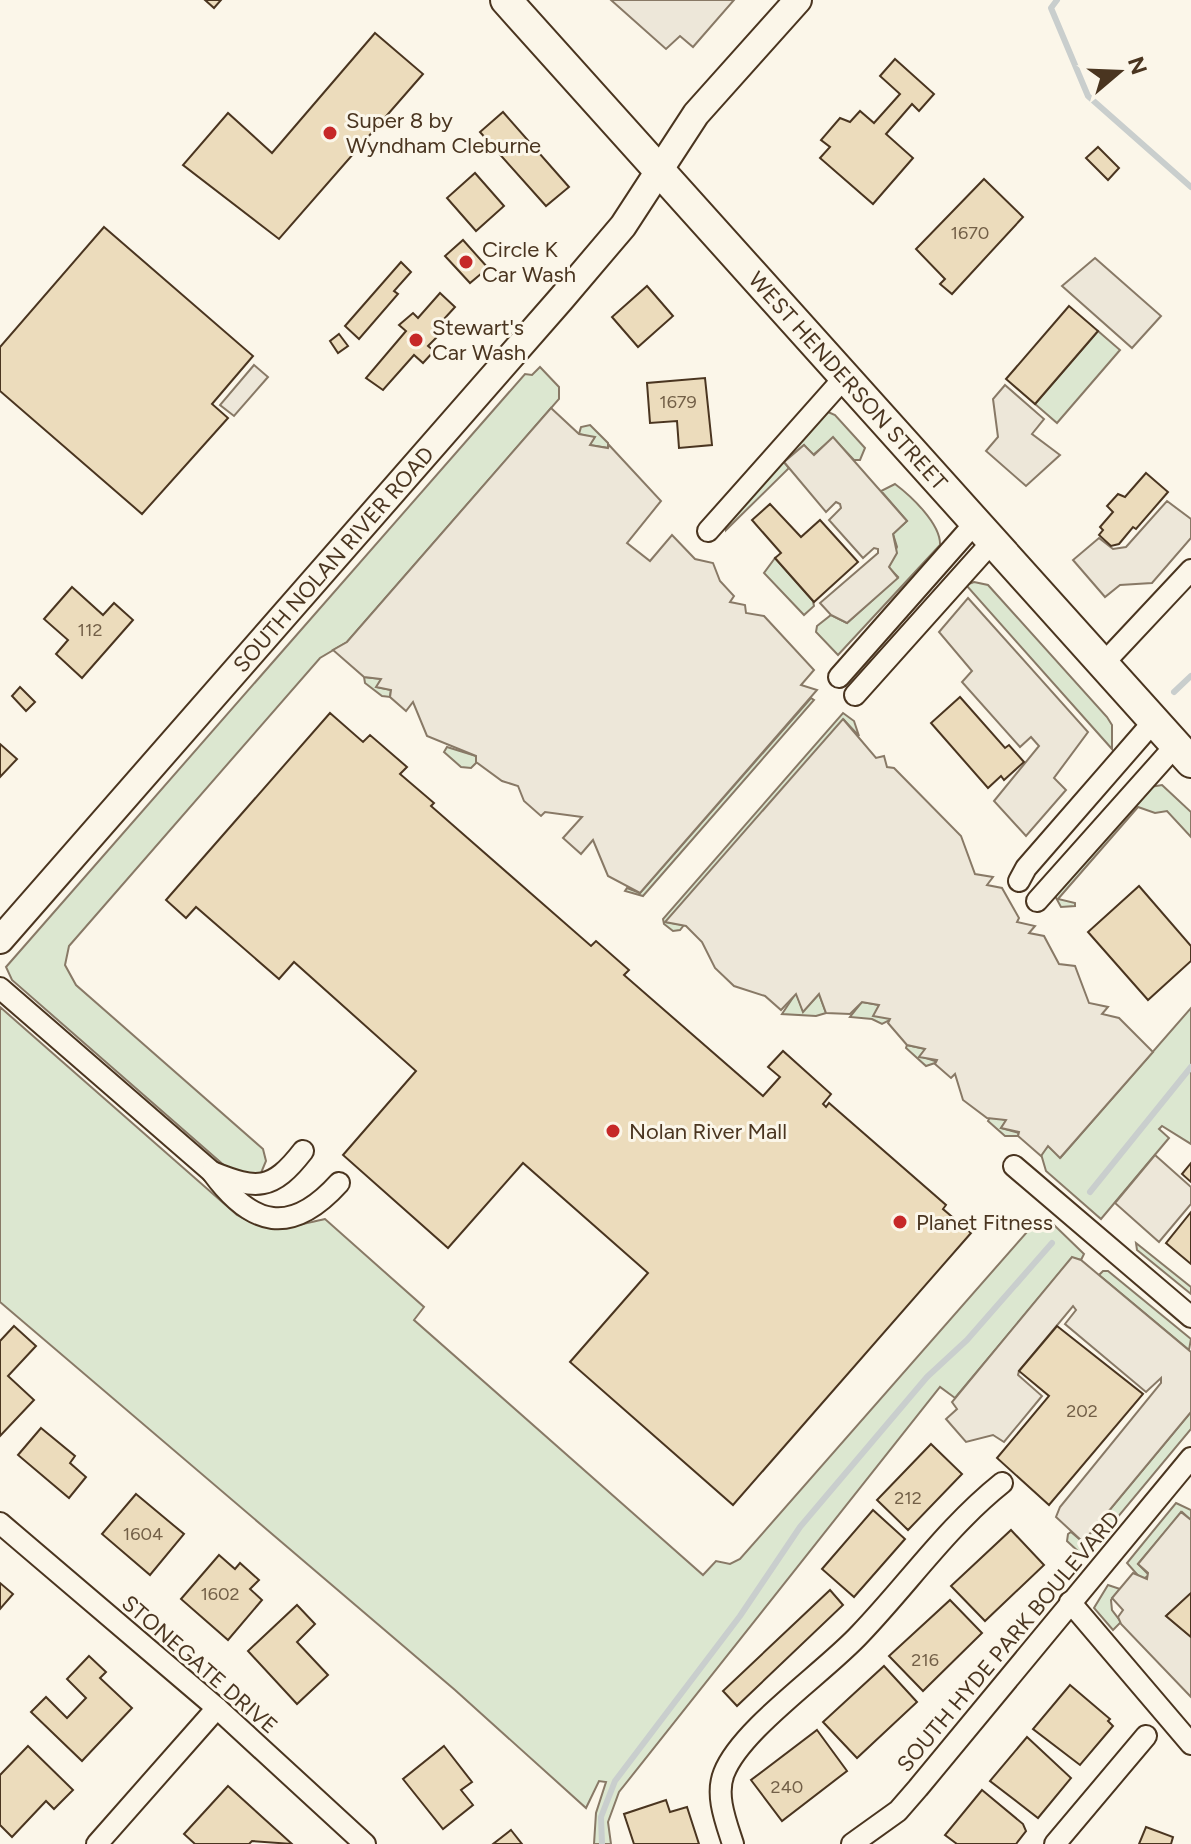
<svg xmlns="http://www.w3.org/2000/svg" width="1191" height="1844" font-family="Figtree,sans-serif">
  <rect width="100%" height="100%" fill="#fbf6e9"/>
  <g fill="#dce7d0" stroke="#887966" stroke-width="2">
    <polygon points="1098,331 1120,350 1057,423 1035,404"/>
    <polygon points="540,367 559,387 559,399 347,642 320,658 69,946 65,965 76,985 263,1149 266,1161 261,1173 234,1174 12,980 6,967 525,374 532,375"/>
    <polygon points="828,412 835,415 865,448 860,460 854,460 833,438 813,455 804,445 784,462 789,468 726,530 726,523 821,413"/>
    <polygon points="590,425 608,443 608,448 589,445 594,438 579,434 581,427"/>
    <path d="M895 484C911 496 941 524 940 545L838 655 816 632 817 626 831 615 847 623 898 577 888 567 897 547 893 534 907 521 881 491Z"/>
    <polygon points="775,558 813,601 814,606 804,615 764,573"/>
    <polygon points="974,582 988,585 1107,717 1112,725 1112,749 966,585"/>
    <polygon points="364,677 382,679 377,687 391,690 390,697 382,696 365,683"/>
    <polygon points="811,698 814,700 643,896 625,891 627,888 640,893"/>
    <polygon points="843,713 854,721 859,736 844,720 666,922 684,925 680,930 673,931 664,924 663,919"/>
    <polygon points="447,747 476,756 476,763 471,768 461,767 444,752"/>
    <polygon points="1162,785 1191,812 1191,837 1167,811 1155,813 1138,807 1058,899 1075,903 1075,906 1061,907 1055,896 1150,787"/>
    <polygon points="796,993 803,1011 819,994 826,1013 816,1016 782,1014"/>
    <polygon points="862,1002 879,1005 890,1020 882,1024 872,1019 850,1017"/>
    <path d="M0 1007 237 1215C273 1236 288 1227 325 1219L424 1307 414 1320 703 1575 716 1561 730 1564 740 1559 1034 1224 1052 1223 1084 1254 1081 1260 1072 1258 955 1398 940 1387 619 1792 608 1822 611 1844H594L596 1813 606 1782 599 1781 586 1808 455 1690 0 1302Z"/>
    <polygon points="1191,1008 1191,1144 1162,1126 1159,1129 1169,1138 1101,1219 1046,1171 1041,1154 1048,1146 1061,1157"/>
    <polygon points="907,1045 926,1049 920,1056 938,1062 926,1066 906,1048"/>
    <polygon points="990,1117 1007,1120 1001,1128 1019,1133 1018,1136 1005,1136 988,1121"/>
    <polygon points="1136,1243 1191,1287 1191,1294 1137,1250"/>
    <polygon points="1103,1271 1108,1271 1191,1339 1189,1350 1099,1275"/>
    <polygon points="1191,1412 1191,1429 1087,1554 1081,1554 1067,1541 1068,1534 1071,1532 1083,1542"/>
    <polygon points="1176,1503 1191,1510 1191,1520 1182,1512 1138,1564 1149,1575 1142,1580 1127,1563"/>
    <polygon points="1108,1585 1120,1589 1111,1600 1112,1610 1121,1622 1113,1630 1094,1608"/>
  </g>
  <g fill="#ede7d9" stroke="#887966" stroke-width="2">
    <polygon points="611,0 734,0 693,47 680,36 666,49"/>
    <polygon points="1095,258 1161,316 1132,348 1062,286"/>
    <polygon points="254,365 268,377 234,416 220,405"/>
    <polygon points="1005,385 1044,419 1032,434 1060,455 1026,486 986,451 998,437 993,399"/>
    <polygon points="551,408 579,434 595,437 590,445 608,448 609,445 661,501 627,543 650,561 672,535 695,559 713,563 720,581 734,596 730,602 745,605 746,613 764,616 814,670 801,685 817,690 640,893 608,876 593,840 581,854 563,838 582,817 545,812 541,816 524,801 518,786 502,781 476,762 476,756 427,736 413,702 406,711 390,697 391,690 376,687 381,679 364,677 333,650 347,642"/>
    <polygon points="833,437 907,521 893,534 897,553 889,567 898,578 847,623 831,615 820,603 878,553 878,549 874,548 863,558 829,520 841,508 840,504 836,502 826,512 784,462 804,445 814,455"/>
    <polygon points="1167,501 1191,519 1191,538 1152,583 1120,585 1105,597 1073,560 1099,538 1113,549 1126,547"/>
    <polygon points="968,598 1088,732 1054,778 1066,790 1026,836 994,801 1039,746 1031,737 1020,747 962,682 972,671 939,632"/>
    <polygon points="843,719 876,758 884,756 887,767 894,768 961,836 975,874 993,877 987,885 1002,888 1019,918 1017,922 1035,926 1029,933 1044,936 1059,964 1075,966 1089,1003 1108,1007 1102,1014 1119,1018 1153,1052 1060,1158 1048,1146 1041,1156 1018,1136 1019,1132 1001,1128 1006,1120 987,1118 963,1100 955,1074 951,1078 935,1064 937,1060 919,1057 925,1049 907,1045 888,1023 890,1019 873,1016 879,1005 862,1002 850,1014 826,1013 819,994 803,1012 796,994 781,1010 765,996 734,986 715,968 702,942 686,926 665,922"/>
    <polygon points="1155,1155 1191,1187 1191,1204 1159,1242 1115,1203"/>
    <polygon points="1072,1257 1081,1260 1191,1352 1191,1412 1083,1542 1056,1517 1060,1507 1161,1383 1161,1378 1146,1392 1065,1324 1076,1310 1073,1306 1019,1371 1018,1375 1042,1396 1004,1442 993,1435 966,1442 946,1419 957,1409 952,1402"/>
    <polygon points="1181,1512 1191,1520 1191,1593 1166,1616 1191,1637 1191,1697 1121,1624 1118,1617 1123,1610 1112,1598 1133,1573 1147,1579 1148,1573 1138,1564"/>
  </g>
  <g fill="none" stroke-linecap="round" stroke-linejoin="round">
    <g stroke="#c9cecd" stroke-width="6">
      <polyline points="1057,0 1051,8 1088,96 1191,187"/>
      <polyline points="1174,692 1191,676"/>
      <polyline points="1090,1192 1191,1067"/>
      <polyline points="602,1844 601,1817 615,1781 740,1616 800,1527 927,1377 967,1340 1052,1243"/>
    </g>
  </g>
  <g fill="#ecdcbc" stroke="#4a3520" stroke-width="2">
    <polygon points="205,0 221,0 214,8"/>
    <polygon points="375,33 423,74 279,239 183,165 228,113 272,153"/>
    <polygon points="895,59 934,94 919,111 912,104 886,134 913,158 873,204 820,158 830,147 821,140 840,118 850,122 860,111 874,123 900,94 880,76"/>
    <polygon points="503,112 569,187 546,206 480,132"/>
    <polygon points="1098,147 1119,168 1108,180 1086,158"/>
    <polygon points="475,173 504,206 476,231 447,198"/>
    <polygon points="984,179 1023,217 952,294 940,284 945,279 916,249"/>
    <polygon points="104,227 253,356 212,404 228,418 142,514 0,391 0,347"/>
    <polygon points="463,240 488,268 470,283 445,256"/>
    <polygon points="401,262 411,272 394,291 398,294 359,339 345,326"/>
    <polygon points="647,286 673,316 638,347 612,317"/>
    <polygon points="440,293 455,307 434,330 439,335 428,346 434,351 423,363 414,355 383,390 366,378 406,331 399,325 413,313 418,318"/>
    <polygon points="1069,306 1098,331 1035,404 1006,379"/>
    <polygon points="339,334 348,346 338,353 330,341"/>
    <polygon points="705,378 712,445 679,448 677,421 650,423 647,383"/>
    <polygon points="1146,473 1168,492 1136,529 1133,527 1119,544 1111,546 1099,535 1103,530 1100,527 1113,512 1107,506 1118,494 1125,497"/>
    <polygon points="770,504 801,537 820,520 858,562 814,602 775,558 781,553 752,520"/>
    <polygon points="72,587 103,615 114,603 133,620 82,678 56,654 68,640 44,619"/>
    <polygon points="20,687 35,702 26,711 12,696"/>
    <polygon points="960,697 1005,748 1009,745 1024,762 1004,780 1001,776 988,788 931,723"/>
    <polygon points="330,713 363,742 370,735 407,767 400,774 434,803 431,806 591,946 596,941 629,970 624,975 763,1096 780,1077 768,1067 783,1051 831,1094 823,1104 826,1107 829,1103 946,1205 943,1209 971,1233 733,1505 570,1362 648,1273 523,1163 448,1248 343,1155 416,1071 294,962 279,979 196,907 186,918 166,900"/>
    <polygon points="0,744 17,759 0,777"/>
    <polygon points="1139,886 1191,946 1191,961 1148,1000 1088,932"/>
    <polygon points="1191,1163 1191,1182 1182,1174"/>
    <polygon points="1191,1212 1191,1264 1166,1243"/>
    <polygon points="14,1326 36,1346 8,1376 34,1400 0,1436 0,1341"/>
    <polygon points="1057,1326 1143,1394 1049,1505 997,1458 1049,1396 1019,1371"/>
    <polygon points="41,1428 75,1456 70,1463 86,1477 69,1498 18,1455"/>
    <polygon points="931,1444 962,1474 908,1530 877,1500"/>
    <polygon points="136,1494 184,1534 150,1575 102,1534"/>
    <polygon points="873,1510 905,1539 854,1597 822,1569"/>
    <polygon points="1011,1530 1044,1565 985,1621 951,1586"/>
    <polygon points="219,1555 235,1569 240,1563 259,1580 250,1589 262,1600 228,1640 181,1599"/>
    <polygon points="0,1583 13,1594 0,1609"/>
    <polygon points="830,1590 843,1605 737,1706 723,1691"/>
    <polygon points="1191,1593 1191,1637 1166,1616"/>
    <polygon points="950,1600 982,1633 923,1691 889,1656"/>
    <polygon points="297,1605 315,1624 297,1642 328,1675 297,1704 248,1651"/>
    <polygon points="89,1656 106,1672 100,1678 132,1708 82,1761 31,1712 46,1697 67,1718 86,1698 67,1679"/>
    <polygon points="884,1666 917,1702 857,1758 823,1722"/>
    <polygon points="1070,1685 1110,1719 1108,1721 1113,1726 1080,1765 1033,1729"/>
    <polygon points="817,1730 847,1771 782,1821 751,1780"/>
    <polygon points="1027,1737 1071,1778 1038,1818 990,1781"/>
    <polygon points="28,1746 73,1790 54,1809 46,1801 12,1837 0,1825 0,1775"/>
    <polygon points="444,1746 472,1782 461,1790 473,1805 443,1829 403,1779"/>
    <polygon points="228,1786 292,1844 252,1841 249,1844 195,1844 184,1834"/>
    <polygon points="982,1790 1023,1824 1026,1831 1016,1844 957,1844 945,1835"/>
    <polygon points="666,1800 670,1812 687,1807 699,1844 634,1844 624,1814"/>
    <polygon points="1146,1827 1173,1837 1171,1844 1139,1844"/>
    <polygon points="511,1830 522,1844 493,1844"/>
  </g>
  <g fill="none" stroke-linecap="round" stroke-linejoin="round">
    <g stroke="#4a3520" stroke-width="24">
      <g id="street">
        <polyline points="708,531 844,378"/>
        <polyline points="1102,665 1191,570"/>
        <polyline points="839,677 975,523"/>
        <polyline points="855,695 992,542"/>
        <polyline points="1019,881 1026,868 1154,721"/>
        <polyline points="1037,901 1176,745"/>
        <path d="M0 988 212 1172C252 1227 291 1236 339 1183"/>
        <polyline points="1014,1166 1191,1317"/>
        <path d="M212 1172C257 1190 272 1191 303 1151"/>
        <polyline points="0,1523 217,1708 365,1844"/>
        <polyline points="1070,1602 1191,1744"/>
        <polyline points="97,1844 217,1708"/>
        <path d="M733 1844C726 1822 715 1795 724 1773 741 1729 825 1672 860 1634 908 1584 947 1527 1002 1483"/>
        <polyline points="852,1844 898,1811 918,1788 1191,1458"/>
        <polyline points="1055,1844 1146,1736"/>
      </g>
    </g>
    <g stroke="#4a3520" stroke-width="30">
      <g id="secondary">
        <path id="s1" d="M0 940 561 299 623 226 696 114 798 0"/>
      </g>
    </g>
    <g stroke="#4a3520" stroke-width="34">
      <g id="primary">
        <path id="s2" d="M506 0 1191 762"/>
      </g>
    </g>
    <use href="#street" stroke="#fbf6e9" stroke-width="20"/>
    <use href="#secondary" stroke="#fbf6e9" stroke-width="26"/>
    <use href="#primary" stroke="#fbf6e9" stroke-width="30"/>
  </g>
  <g fill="#c62828" stroke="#fbf6e9" stroke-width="3">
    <circle cx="330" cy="133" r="8"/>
    <circle cx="466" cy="262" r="8"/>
    <circle cx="416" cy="340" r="8"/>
    <circle cx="613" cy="1131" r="8"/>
    <circle cx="900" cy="1222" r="8"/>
  </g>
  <g text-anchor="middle" stroke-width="6" stroke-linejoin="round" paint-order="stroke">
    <g font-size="18" fill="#725f47">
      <text x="970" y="239">1670</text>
      <text x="678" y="408">1679</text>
      <text x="90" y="636">112</text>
      <text x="1082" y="1417">202</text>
      <text x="908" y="1504">212</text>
      <text x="143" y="1540">1604</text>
      <text x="220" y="1600">1602</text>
      <text x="925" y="1666">216</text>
      <text x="787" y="1793">240</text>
    </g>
    <g font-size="22" fill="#4a3520" stroke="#fbf6e9" text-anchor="start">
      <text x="346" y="128">Super 8 by<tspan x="346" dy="25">Wyndham Cleburne</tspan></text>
      <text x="482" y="257">Circle K<tspan x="482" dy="25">Car Wash</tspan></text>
      <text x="432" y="335">Stewart's<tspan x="432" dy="25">Car Wash</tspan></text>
      <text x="629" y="1139">Nolan River Mall</text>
      <text x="916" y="1230">Planet Fitness</text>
    </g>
    <g font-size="22" fill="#4a3520" stroke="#fbf6e9">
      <text dy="8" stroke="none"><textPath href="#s2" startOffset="512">WEST HENDERSON STREET</textPath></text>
      <text dy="8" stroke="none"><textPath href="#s1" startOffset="506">SOUTH NOLAN RIVER ROAD</textPath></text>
      <text transform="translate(1008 1641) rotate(-50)" y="8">SOUTH HYDE PARK BOULEVARD</text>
      <text transform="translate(200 1664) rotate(41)" y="8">STONEGATE DRIVE</text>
    </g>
  </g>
  <g transform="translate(1119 72) rotate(71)" stroke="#fbf6e9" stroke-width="6" paint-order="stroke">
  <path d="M0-6L14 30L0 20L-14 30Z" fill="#4a3520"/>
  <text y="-12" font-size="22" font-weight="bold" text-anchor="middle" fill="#4a3520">N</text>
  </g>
</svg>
